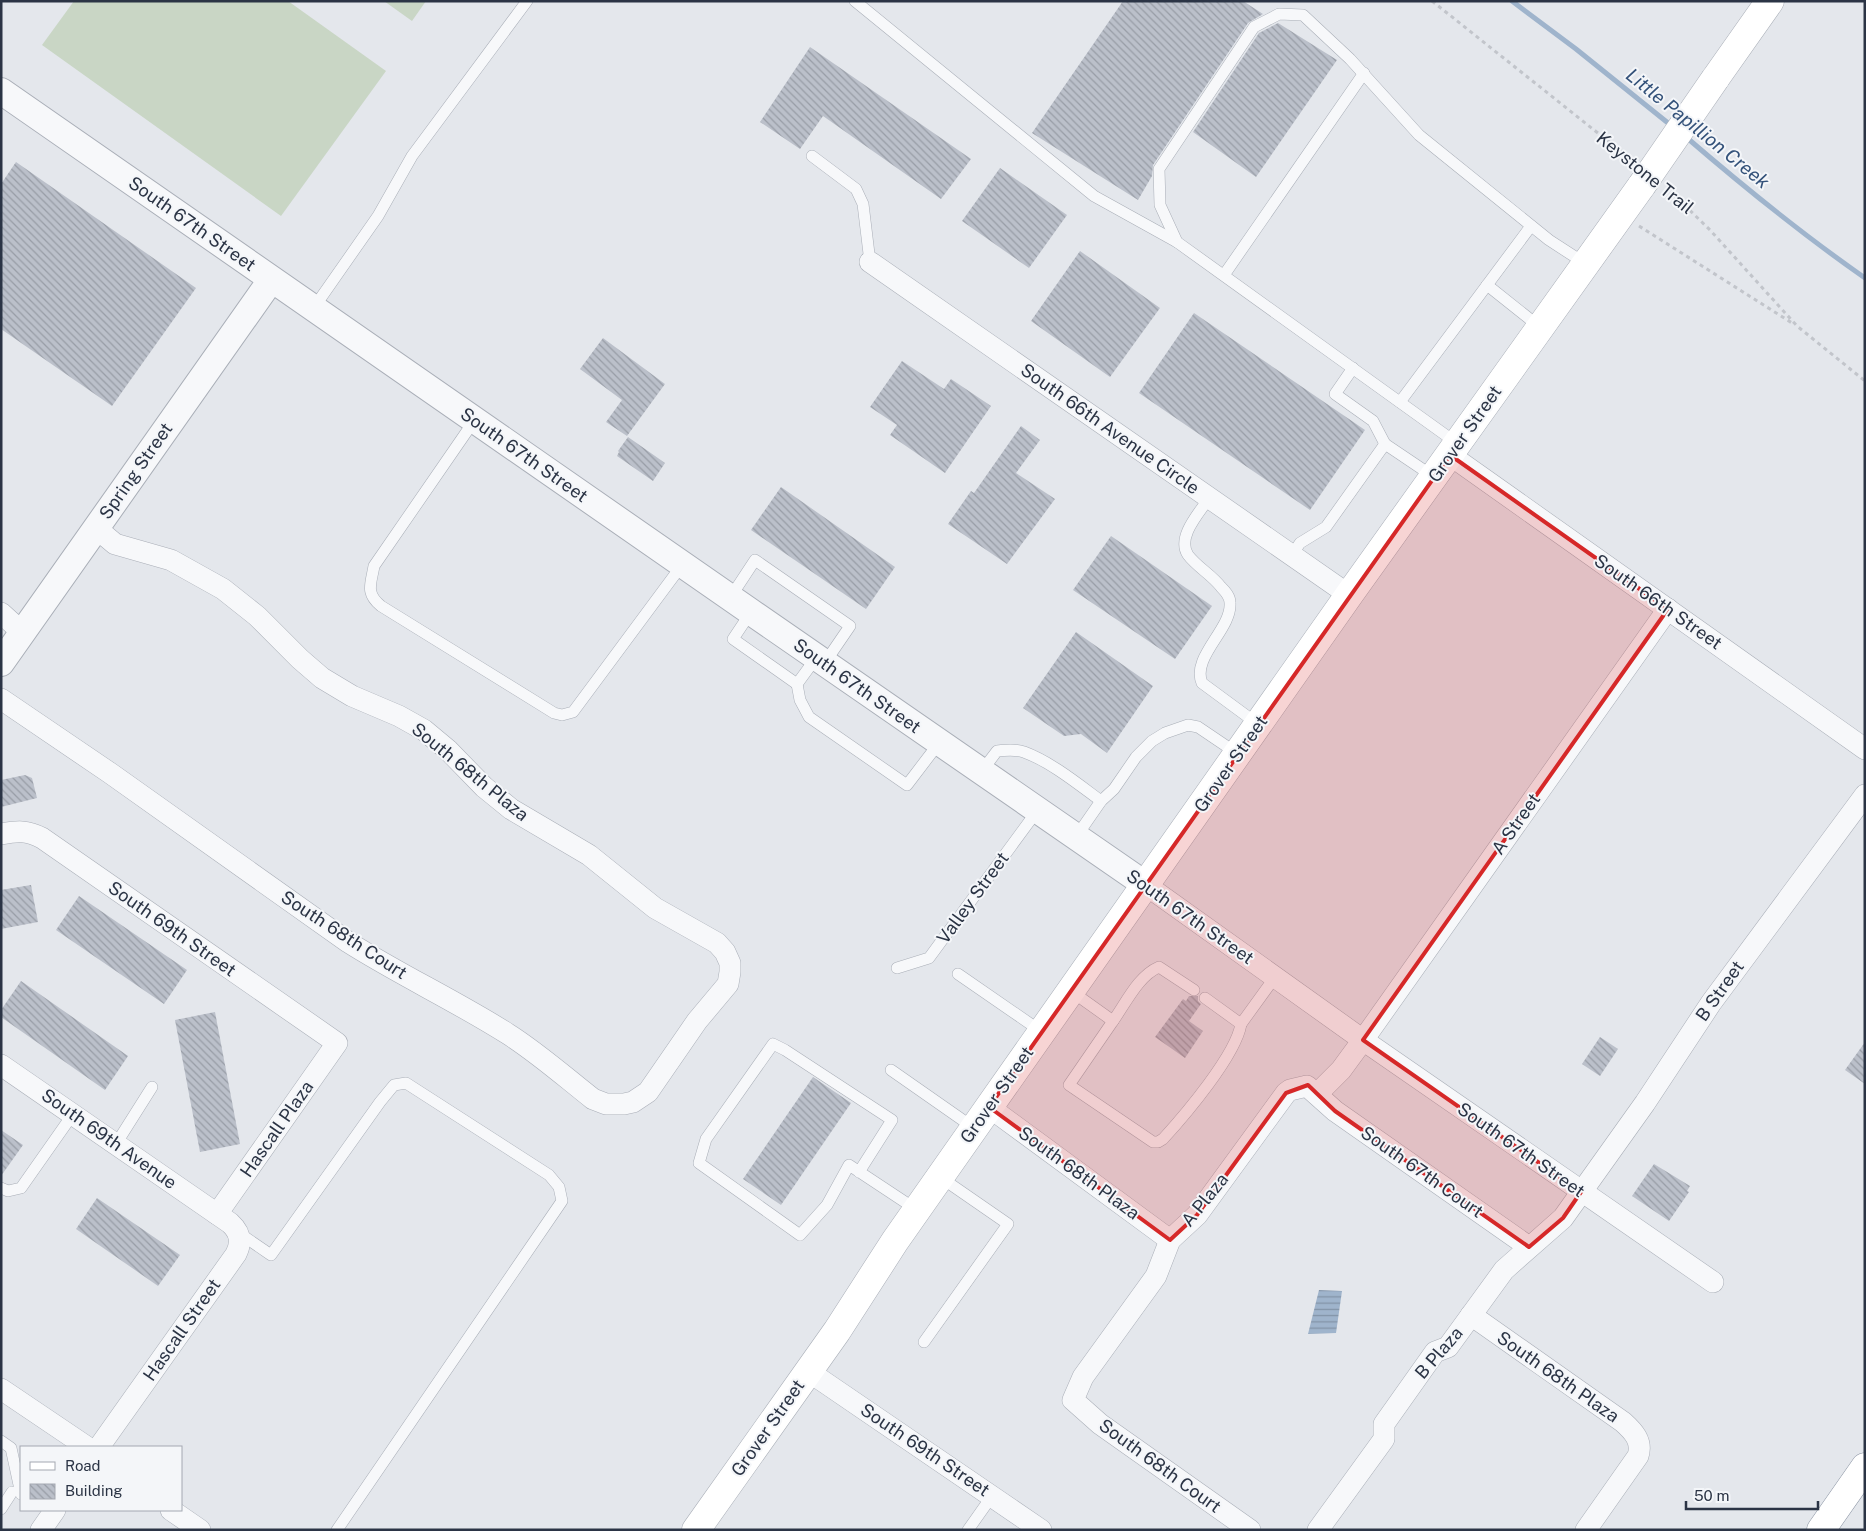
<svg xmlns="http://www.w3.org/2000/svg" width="1866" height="1531" font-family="'Public Sans',sans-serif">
  <defs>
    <pattern id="water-rules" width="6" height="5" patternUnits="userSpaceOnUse" patternTransform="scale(1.25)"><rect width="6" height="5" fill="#9fb4cc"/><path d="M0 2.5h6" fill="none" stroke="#8293a7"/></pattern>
    <pattern id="building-back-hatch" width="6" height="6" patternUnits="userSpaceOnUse" patternTransform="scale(1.25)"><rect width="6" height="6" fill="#bbc0ca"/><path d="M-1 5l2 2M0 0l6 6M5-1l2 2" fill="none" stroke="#989da6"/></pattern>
  </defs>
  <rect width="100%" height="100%" fill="#e4e7ec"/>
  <g fill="#c9d6c5">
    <polygon points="74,1 288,1 386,71 281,216 42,45"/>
    <polygon points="384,1 426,1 412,21"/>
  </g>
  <polygon fill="url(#water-rules)" points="1319,1290 1342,1291 1336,1333 1308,1334"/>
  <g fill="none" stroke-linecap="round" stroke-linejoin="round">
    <g stroke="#9fb4cc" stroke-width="5">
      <polyline points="1512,1 1576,49 1673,127"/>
      <path d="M1686 137C1744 187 1802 234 1865 278"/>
    </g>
  </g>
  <g fill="url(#building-back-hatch)">
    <polygon points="1123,1 1243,1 1263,14 1248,23 1153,165 1152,176 1138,200 1032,133"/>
    <polygon points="1278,23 1337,60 1256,177 1193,132 1259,33"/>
    <polygon points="810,47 971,159 941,199 823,116 800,149 760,122"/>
    <polygon points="16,162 196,288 112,406 1,329 1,184"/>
    <polygon points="1000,168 1067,215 1029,268 962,221"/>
    <polygon points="1080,251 1160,308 1110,377 1031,321"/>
    <polygon points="1194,313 1365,430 1310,510 1139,393"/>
    <polygon points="603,338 665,384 627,436 606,422 622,400 580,369"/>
    <polygon points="902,361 944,389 951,379 991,406 945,473 890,435 897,425 870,407"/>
    <polygon points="1021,426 1040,440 1016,473 1055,499 1007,564 948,524 971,491 974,493"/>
    <polygon points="628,437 665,463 653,481 617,456 619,452 618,451"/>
    <polygon points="781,487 895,567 866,609 751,530"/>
    <polygon points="1111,536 1212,606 1175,659 1073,590"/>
    <polygon points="1076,632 1153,686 1107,753 1081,734 1064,736 1023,708"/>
    <polygon points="25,775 32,778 37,798 1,807 1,780"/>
    <polygon points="31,885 38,922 1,929 1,890"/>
    <polygon points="79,896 187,970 164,1004 56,930"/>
    <polygon points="21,981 128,1056 105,1090 1,1017 1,1010"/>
    <polygon points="1189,996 1198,996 1198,1001 1201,1004 1189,1021 1203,1031 1185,1058 1155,1037 1183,999 1186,1001"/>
    <polygon points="215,1012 240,1144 200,1152 175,1020"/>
    <polygon points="1600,1037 1618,1049 1600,1076 1582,1064"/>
    <polygon points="1865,1042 1865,1084 1845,1070"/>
    <polygon points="813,1077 851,1103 781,1205 743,1179"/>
    <polygon points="1,1130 23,1145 1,1176"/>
    <polygon points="1654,1164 1690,1186 1687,1191 1689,1192 1669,1221 1632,1196"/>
    <polygon points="97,1198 180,1255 158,1286 76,1229"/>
  </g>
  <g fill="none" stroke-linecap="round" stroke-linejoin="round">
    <g stroke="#a9aeb7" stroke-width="12">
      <g id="service">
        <polyline points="855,1 1094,196 1177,242"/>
        <polyline points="812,156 856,189 863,204 870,262"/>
        <polyline points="1224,275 1364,73"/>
        <polyline points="1487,285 1541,328"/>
        <polyline points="313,309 378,216 412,156 527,1"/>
        <polyline points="1353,368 1335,394 1373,421 1385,444"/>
        <polyline points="1400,402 1531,226"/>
        <path d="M474 421 374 566C371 584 365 593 381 606L554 713 562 715 573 712 682 565"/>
        <polyline points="1458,444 1177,242 1160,205 1159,169 1254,27 1279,14 1303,15 1350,59 1419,135 1549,240 1586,264"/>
        <path d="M1209 498C1200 512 1176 537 1188 555 1197 567 1212 575 1221 587 1225 591 1230 596 1230 603 1232 629 1191 657 1202 683L1259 725"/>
        <polyline points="1292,555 1300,543 1326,527 1385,444 1434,477"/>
        <polyline points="730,598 755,560 850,626 824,664"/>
        <polyline points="751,612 733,639 797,684 816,658"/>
        <polyline points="797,684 800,700 809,717 907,785 939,743"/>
        <path d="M981 772 997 751C1006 750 1015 749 1024 752 1051 762 1078 784 1101 801"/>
        <polyline points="1076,837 1101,801 1114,789 1136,757 1152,741 1165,733 1188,725 1198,727 1238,754"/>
        <polyline points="897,968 929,958 1037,811"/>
        <polyline points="958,974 1042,1032"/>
        <path d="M1071 991 1113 1021C1126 1003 1138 976 1159 967L1194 990"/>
        <polyline points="1205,998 1241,1024 1275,977"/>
        <path d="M1113 1021 1069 1085 1153 1142H1158L1163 1139C1185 1115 1236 1055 1241 1024"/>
        <polyline points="891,1070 974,1128"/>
        <polyline points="116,1144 152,1087"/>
        <polyline points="859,1172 892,1120 785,1050 773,1044 706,1139 699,1163 800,1235 827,1205 849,1165 917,1210"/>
        <polyline points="1,1188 8,1191 21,1188 73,1114"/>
        <polyline points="239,1233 271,1255 380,1102 394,1085 406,1083 549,1175 559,1187 562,1201 337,1530"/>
        <polyline points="924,1342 1008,1224 940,1177"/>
        <polyline points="1,1441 11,1448 21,1494"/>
        <polyline points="1,1509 12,1492"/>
        <polyline points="968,1530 992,1496"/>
      </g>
    </g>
    <g stroke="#a9aeb7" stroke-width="22">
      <g id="minor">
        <polyline points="870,262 1349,595"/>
        <polyline points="1450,455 1865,749"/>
        <polyline points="1,613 23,633"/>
        <path d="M1 699 110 773 348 942C400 975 456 1001 508 1034 538 1053 565 1077 593 1099L606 1104H624L633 1102 648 1092 697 1021 728 984 730 972V963L725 952 717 943 655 908 589 855 511 809 484 787 448 750 424 730 399 716 352 696 322 678 300 659 257 616 223 589 171 560 115 544 96 528"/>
        <path d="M1 834C17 831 27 830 42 838L337 1043 217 1214"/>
        <polyline points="1146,885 1363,1040 1713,1282"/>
        <path d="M1 1065 230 1223C240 1232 242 1242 236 1254L99 1447"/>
        <polyline points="1317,1094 1341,1070 1363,1040 1668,609"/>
        <polyline points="989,1107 1170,1240"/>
        <path d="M1471 1315 1623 1422C1633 1431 1643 1441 1638 1456L1586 1530"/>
        <polyline points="808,1371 1041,1530"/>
        <polyline points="1,1389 87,1447"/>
        <polyline points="171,1510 200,1530"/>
        <polyline points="41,1530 55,1510"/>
        <polyline points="1250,1530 1100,1424 1073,1400 1083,1377 1156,1276 1170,1240 1197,1215 1286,1093 1290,1090 1307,1086 1335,1111 1529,1247"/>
        <polyline points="1318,1530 1384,1439 1384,1424 1435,1352 1448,1347 1504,1270 1563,1218 1645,1103 1711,1003 1865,795"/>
      </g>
    </g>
    <g stroke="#a9aeb7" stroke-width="28">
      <g id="tertiary">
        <polyline points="1,91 751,612 1146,885"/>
        <polyline points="1,663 271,280"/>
      </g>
    </g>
    <g stroke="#a9aeb7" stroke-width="29">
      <g id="secondary">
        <polyline points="1715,79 1770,1"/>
        <polyline points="696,1530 837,1331 895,1241 989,1107 1349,595 1642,185"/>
      </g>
    </g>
    <g stroke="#8b94a3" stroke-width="29">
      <polyline id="motorway" points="1821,1530 1865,1467"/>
    </g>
    <g stroke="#c2c5cb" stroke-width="3" stroke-dasharray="4 4" stroke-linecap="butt">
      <polyline points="1432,1 1633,161"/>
      <polyline points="1667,188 1710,230 1797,326 1865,381"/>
      <polyline points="1639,226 1792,323"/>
    </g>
    <use href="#service" stroke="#f7f8fa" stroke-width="11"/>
    <use href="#minor" stroke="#f7f8fa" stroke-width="21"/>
    <use href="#tertiary" stroke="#f7f8fa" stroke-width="26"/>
    <use href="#secondary" stroke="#fff" stroke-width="28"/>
    <use href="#motorway" stroke="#fff" stroke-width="28"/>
    <g stroke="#a9aeb7" stroke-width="29" stroke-linecap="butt">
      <polyline id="secondary-bridge" points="1642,185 1715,79"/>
    </g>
    <use href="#secondary-bridge" stroke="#fff" stroke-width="28"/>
  </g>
  <path fill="#d62828" fill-opacity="0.2" stroke="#d62828" stroke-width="4" stroke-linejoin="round" d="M1450 455 1668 609 1363 1040 1581 1192 1563 1218 1529 1247 1335 1111 1308 1085 1286 1093 1197 1215 1170 1240 989 1107Z"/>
  <g text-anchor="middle" stroke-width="4" stroke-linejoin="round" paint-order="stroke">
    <g font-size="18" fill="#2b3445" stroke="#f4f6f9">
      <text transform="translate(1645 173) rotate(39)" y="6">Keystone Trail</text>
      <text transform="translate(192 224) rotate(35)" y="6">South 67th Street</text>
      <text transform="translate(1110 429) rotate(35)" y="6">South 66th Avenue Circle</text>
      <text transform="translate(1465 434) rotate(-55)" y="6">Grover Street</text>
      <text transform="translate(524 455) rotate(35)" y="6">South 67th Street</text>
      <text transform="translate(136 471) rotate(-55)" y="6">Spring Street</text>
      <text transform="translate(1658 602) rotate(35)" y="6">South 66th Street</text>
      <text transform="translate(857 686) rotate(35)" y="6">South 67th Street</text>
      <text transform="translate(1231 764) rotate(-55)" y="6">Grover Street</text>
      <text transform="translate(470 772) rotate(39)" y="6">South 68th Plaza</text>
      <text transform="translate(1516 824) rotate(-55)" y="6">A Street</text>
      <text transform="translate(973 898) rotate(-54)" y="6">Valley Street</text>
      <text transform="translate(1190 917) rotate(35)" y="6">South 67th Street</text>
      <text transform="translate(172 929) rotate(35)" y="6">South 69th Street</text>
      <text transform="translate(344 935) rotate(33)" y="6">South 68th Court</text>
      <text transform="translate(1720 991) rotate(-55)" y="6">B Street</text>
      <text transform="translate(997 1095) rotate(-55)" y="6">Grover Street</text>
      <text transform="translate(277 1129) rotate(-55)" y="6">Hascall Plaza</text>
      <text transform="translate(109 1139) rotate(35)" y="6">South 69th Avenue</text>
      <text transform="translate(1521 1150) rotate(35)" y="6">South 67th Street</text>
      <text transform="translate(1422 1172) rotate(35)" y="6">South 67th Court</text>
      <text transform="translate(1079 1173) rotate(36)" y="6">South 68th Plaza</text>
      <text transform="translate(1205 1200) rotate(-51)" y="6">A Plaza</text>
      <text transform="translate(182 1330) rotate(-55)" y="6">Hascall Street</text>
      <text transform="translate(1439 1353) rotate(-49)" y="6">B Plaza</text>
      <text transform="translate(1558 1377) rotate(35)" y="6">South 68th Plaza</text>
      <text transform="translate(768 1428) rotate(-55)" y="6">Grover Street</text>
      <text transform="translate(925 1450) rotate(34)" y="6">South 69th Street</text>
      <text transform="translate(1160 1466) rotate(36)" y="6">South 68th Court</text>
    </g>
    <g font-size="19" font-style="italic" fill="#34527a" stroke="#f4f6f9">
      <text transform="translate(1698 128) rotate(39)" y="7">Little Papillion Creek</text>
    </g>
  </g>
  <rect width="1866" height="1531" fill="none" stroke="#2b3445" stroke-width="5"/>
  <rect x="20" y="1446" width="162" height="65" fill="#f4f6f9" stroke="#a4a8b1"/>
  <rect x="30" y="1462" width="25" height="8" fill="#ffffff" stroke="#a4a8b1"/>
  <text x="65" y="1471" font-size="15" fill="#2b3445">Road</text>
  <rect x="30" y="1484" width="25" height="15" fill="url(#building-back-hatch)" stroke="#a4a8b1"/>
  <text x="65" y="1496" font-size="15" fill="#2b3445">Building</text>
  <path d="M1686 1501v8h132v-8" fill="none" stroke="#2b3445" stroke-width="2.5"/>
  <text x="1694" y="1501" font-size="15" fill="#2b3445" stroke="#f4f6f9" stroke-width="4" paint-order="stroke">50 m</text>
</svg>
